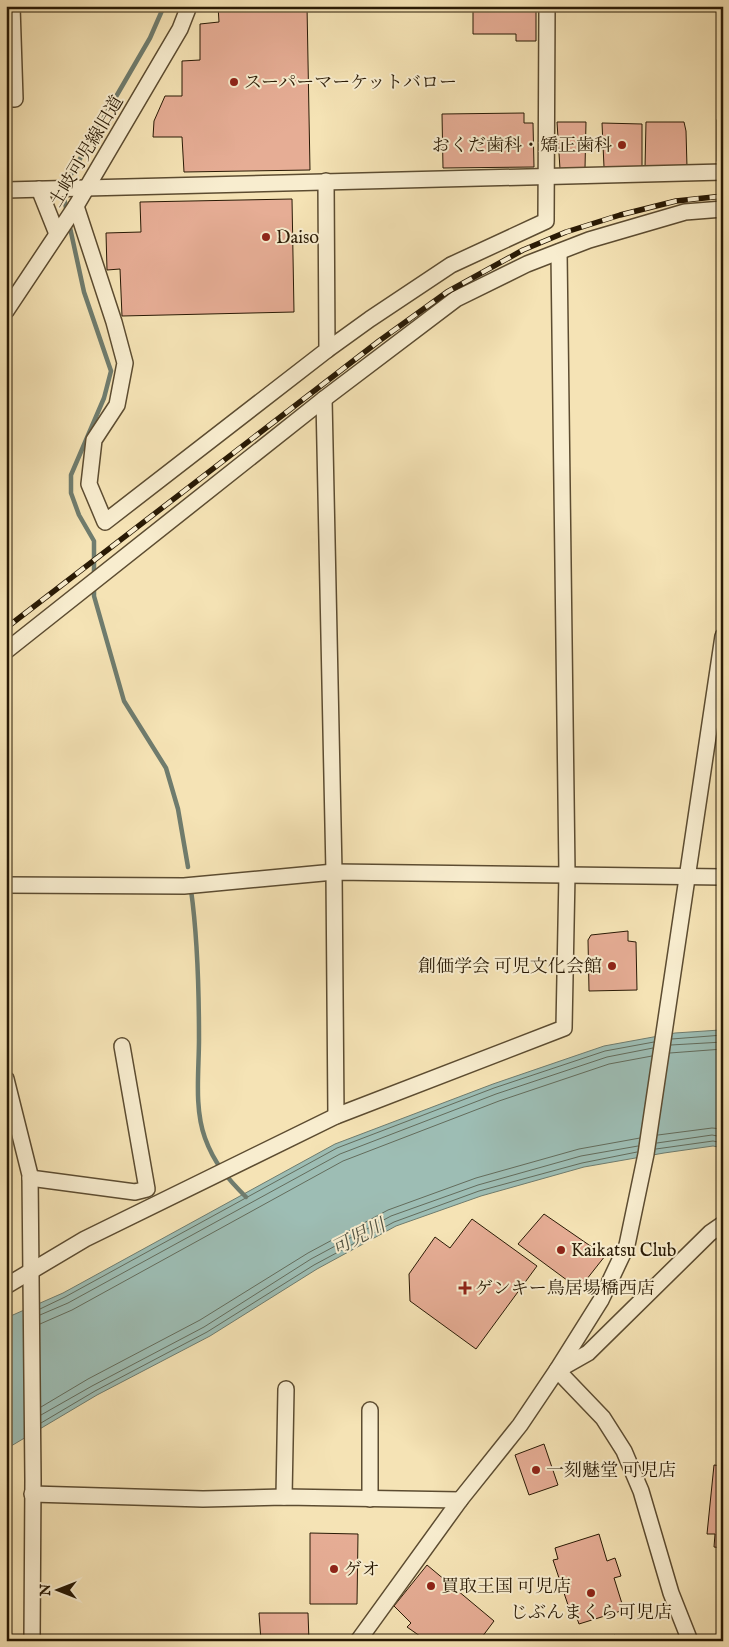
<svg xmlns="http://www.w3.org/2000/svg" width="729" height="1647" font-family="'IM FELL English','Noto Serif JP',serif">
  <rect width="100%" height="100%" fill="#f5e3b5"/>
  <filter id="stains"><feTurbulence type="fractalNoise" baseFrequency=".004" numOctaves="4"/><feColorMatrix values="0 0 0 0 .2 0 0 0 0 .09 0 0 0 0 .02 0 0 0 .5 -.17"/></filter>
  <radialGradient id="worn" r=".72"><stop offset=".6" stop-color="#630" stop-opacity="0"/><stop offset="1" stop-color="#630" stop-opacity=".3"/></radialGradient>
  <polygon fill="#9dbdb4" stroke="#6f7c6e" points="720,1030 723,1031 723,1148 713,1146 664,1153 584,1167 481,1196 396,1226 317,1269 210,1336 97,1395 6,1449 6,1318 63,1293 335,1144 493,1084 604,1046 675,1033"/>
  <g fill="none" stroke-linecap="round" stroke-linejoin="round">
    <g stroke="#636c5c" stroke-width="1">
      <polyline points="672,1039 723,1035"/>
      <polyline points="671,1045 723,1042"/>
      <polyline points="670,1053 723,1049"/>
      <polyline points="658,1135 712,1128 723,1129"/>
      <polyline points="657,1143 712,1135 723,1137"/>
      <polyline points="656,1149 713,1141 723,1143"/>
      <polyline points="40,1309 65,1297 337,1148 494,1088 605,1051 654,1042"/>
      <polyline points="40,1315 68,1303 340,1154 496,1094 607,1057 653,1048"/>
      <polyline points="40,1324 72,1310 343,1161 499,1101 609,1064 652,1056"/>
      <polyline points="41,1407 88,1379 200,1320 308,1253 388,1210 476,1178 579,1149 640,1138"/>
      <polyline points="41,1415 92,1386 204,1327 311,1259 391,1216 478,1185 581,1156 638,1146"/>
      <polyline points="41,1423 95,1391 207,1332 314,1265 394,1222 479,1191 582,1163 637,1152"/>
    </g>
    <g stroke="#6f7c6e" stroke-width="4.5">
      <polyline points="70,176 150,38 164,6"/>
      <polyline points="63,192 67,213"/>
      <polyline points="69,223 84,292 111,371 104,398 71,475 71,493 79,515 94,541 94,577"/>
      <polyline points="94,587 94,596 124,701 166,768 178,809 188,867"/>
      <path d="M191 890C198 940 199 990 199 1039 199 1071 194 1108 205 1138 214 1163 227 1178 246 1197"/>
    </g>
  </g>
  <g fill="#e6ad95" stroke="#291a05">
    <polygon points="218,6 307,6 310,170 184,172 182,137 153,137 154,121 165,96 182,96 182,61 200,60 200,24 219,22"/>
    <polygon points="473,6 536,6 536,41 516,41 516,34 473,34"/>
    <polygon points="524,113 524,123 533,123 534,167 443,168 442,114"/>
    <rect x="717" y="120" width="6" height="41"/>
    <polygon points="557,122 586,122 585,168 560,169"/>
    <polygon points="646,122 684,122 686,131 687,167 645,168"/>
    <polygon points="602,123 642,124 642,167 604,167"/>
    <polygon points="292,199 294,312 122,316 120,269 107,270 106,233 141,232 140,202"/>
    <polygon points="628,931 628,941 636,942 637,990 589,991 588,940 591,935"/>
    <polygon points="544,1214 605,1256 579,1289 518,1244"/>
    <polygon points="472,1219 537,1266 476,1349 410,1301 409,1274 435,1237 450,1248"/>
    <polygon points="544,1444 558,1485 529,1495 515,1455"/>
    <polygon points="714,1465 723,1466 723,1548 714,1547 715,1534 707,1534"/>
    <polygon points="310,1533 358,1534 357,1604 310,1604"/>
    <polygon points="599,1534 607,1561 615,1558 621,1576 614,1578 624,1610 579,1624 573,1607 569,1608 553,1560 558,1559 555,1548"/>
    <polygon points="427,1565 494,1621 479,1641 427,1641 407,1627 411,1623 394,1606"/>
    <polygon points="259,1613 308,1613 309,1641 261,1641"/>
    <polygon points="615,1635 618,1641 604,1641"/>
  </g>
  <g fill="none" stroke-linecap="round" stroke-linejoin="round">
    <g stroke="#5c4c31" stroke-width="18">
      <g id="minor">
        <polyline points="6,99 15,99 12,6"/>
        <polyline points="39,189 57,234"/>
        <polyline points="6,190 723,172"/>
        <polyline points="76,206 114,322 125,363 117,405 94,440 89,484 105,522 327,350 326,181"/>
        <polyline points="6,311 76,206 180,29 189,6"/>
        <polyline points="327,350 370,319 451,265 546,221 547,6"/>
        <polyline points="324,399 334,872 336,1116"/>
        <polyline points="6,651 324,399 456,299 527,264 589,240 685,212 723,209"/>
        <polyline points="6,885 184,886 334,872 723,877"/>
        <polyline points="6,1079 30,1175 33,1480 32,1641"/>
        <polyline points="30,1178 135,1192 147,1189 122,1046"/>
        <polyline points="6,1286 85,1239 336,1116 564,1028 567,874 559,252"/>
        <polyline points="557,1370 603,1418 624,1451 641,1491 671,1593 690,1641"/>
        <polyline points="558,1370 588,1353 710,1233 723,1224"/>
        <polyline points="370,1410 370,1499"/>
        <polyline points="32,1494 203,1499 284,1497 460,1500"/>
        <polyline points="284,1497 286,1389"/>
        <polyline points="358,1641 460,1500 520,1425 557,1370 601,1300 627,1245 646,1154 723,636"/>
      </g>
    </g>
    <use href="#minor" stroke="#f8edcf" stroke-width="15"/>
    <g stroke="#291a05" stroke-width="5.5">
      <polyline id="rail" points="6,628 379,341 447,292 523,250 566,232 620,215 676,201 723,196"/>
    </g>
    <use href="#rail" stroke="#f8edcf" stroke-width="4" stroke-dasharray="11" stroke-linecap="butt"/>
  </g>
  <g fill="#8f2418" stroke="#f8edcf" stroke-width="2">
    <circle cx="234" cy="82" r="5"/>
    <circle cx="622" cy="145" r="5"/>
    <circle cx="266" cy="237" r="5"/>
    <circle cx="612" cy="966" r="5"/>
    <circle cx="561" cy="1250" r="5"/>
    <path d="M462.5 1280.5h5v5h5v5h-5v5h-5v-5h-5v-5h5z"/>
    <circle cx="536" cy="1470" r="5"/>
    <circle cx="334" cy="1569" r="5"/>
    <circle cx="431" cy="1586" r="5"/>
    <circle cx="591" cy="1593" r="5"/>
  </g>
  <g text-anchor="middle" stroke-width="4" stroke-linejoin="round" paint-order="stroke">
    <g font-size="18" fill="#291a05" stroke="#f8edcf" text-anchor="start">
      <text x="244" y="88">スーパーマーケットバロー</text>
      <text x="612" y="151" text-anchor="end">おくだ歯科・矯正歯科</text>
      <text x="276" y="243">Daiso</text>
      <text x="602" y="972" text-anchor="end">創価学会 可児文化会館</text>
      <text x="571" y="1256">Kaikatsu Club</text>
      <text x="475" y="1294">ゲンキー鳥居場橋西店</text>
      <text x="546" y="1476">一刻魅堂 可児店</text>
      <text x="344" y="1575">ゲオ</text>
      <text x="441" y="1592">買取王国 可児店</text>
      <text x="591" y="1618" text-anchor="middle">じぶんまくら可児店</text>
    </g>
    <g font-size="18" fill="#291a05" stroke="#f8edcf">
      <text transform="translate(86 151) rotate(-59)" y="6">土岐可児線旧道</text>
    </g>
    <g font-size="19" font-style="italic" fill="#525342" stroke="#f8edcf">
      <text transform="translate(358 1236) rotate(-27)" y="7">可児川</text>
    </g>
  </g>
  <rect width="729" height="1647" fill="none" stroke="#f5e3b5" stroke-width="25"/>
  <rect x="8" y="8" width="714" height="1632" fill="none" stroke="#291a05" stroke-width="2.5"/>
  <rect x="12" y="12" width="704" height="1622" fill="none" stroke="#291a05"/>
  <g transform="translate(58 1590) rotate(270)" stroke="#f8edcf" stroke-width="4" paint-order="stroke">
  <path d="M0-4L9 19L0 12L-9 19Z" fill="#291a05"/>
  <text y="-8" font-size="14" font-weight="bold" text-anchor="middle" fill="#291a05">N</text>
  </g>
  <rect width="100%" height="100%" filter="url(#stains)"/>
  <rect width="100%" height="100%" fill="url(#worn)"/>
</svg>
